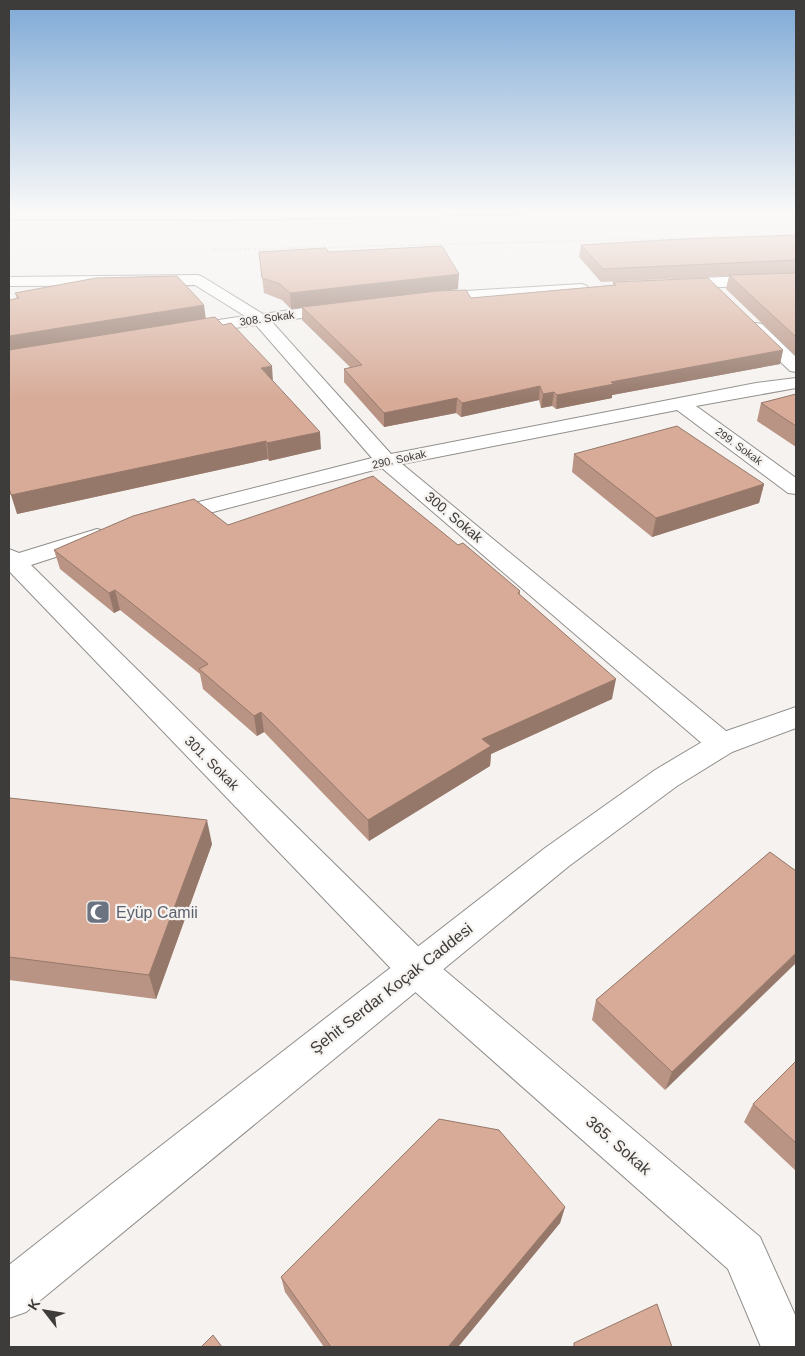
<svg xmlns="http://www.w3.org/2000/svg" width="805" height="1356" font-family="Helvetica,sans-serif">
  <rect width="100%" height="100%" fill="#f5f2ef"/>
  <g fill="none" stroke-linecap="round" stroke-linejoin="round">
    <g stroke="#918f8c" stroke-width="2">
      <g id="street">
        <polygon points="796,274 796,284 675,289 670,287 667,284 670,281 675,279"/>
        <polygon points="198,275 203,277 263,314 338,303 344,305 346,308 344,311 338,313 272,322 391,454 756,383 796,378 796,388 696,406 796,478 796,494 788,493 677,410 402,464 732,736 737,744 732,752 722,755 712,752 382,468 167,524 159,522 156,517 159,512 372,458 256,325 185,335 179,334 177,330 179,326 245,316 195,285 9,286 9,277"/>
        <polygon points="582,284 587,286 590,289 587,292 433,303 427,301 425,298 427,295 433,293"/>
        <polygon points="756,323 762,324 796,357 796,372 790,371 750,332 748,328 750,324"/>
        <polygon points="97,529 105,531 109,536 105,541 31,565 429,957 760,1237 796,1317 796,1347 761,1347 728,1269 403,981 9,571 9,549 19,553"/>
      </g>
    </g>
    <g stroke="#918f8c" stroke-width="2">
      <polygon id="secondary" points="796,707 796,728 732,752 677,786 569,866 26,1312 9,1318 9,1265 113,1183 545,848 655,770 712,736"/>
    </g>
    <g stroke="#918f8c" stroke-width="2">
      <polygon id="highway" points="320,210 528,210 522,214 225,220 9,219 9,211 225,212"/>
    </g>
    <polyline stroke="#a6a4a2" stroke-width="2" stroke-dasharray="0.5 2" stroke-linecap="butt" points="213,250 743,237"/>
    <use href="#street" fill="#fff" fill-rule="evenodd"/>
    <use href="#secondary" fill="#fff" fill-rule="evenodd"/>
    <use href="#highway" fill="#fff" fill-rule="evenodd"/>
  </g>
  <g fill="#b99383">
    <polygon points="796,235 796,356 726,289 729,276 601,282 579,257 581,245"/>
    <polygon points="259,252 328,252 458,289 440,291 471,298 613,285 613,282 783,350 780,364 612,395 612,398 556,409 552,406 541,408 539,400 461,417 456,413 384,427 344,382 344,369 350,367 302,320 302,307 345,302 291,309 282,300 264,293"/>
    <polygon points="15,293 206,318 273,381 321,449 269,461 268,459 17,514 17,299"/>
    <polygon points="796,394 796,447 757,421 761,403"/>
    <polygon points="574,454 764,484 759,503 652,537 572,472"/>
    <polygon points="228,525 458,545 520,591 520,595 612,699 491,754 490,766 369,841 264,732 257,736 203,689 200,674 120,610 114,613 60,569 54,550"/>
    <polygon points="9,800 212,844 156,999 9,980"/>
    <polygon points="770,852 665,1090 592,1020 596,1000"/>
    <polygon points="796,1061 796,1171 744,1122 753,1104"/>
    <polygon points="565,1207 560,1223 458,1347 324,1347 285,1292 281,1277"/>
  </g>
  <g fill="#96786a">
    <polygon points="459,274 458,289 291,309 290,293"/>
    <polygon points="204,305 206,320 9,353 9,336"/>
    <polygon points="783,350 780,364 612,395 612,398 556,409 557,395 611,382"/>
    <polygon points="272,366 273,382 261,368"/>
    <polygon points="540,386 539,400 461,417 462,403"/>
    <polygon points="554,392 552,406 541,408 543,394"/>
    <polygon points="457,398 456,413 384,427 384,413"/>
    <polygon points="320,432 321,449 269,461 267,443"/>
    <polygon points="266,441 268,459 17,514 11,495"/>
    <polygon points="764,484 759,503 652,537 656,518"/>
    <polygon points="115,590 120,610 114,613 109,593"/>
    <polygon points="616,679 612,699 491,754 490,766 369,841 368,820 482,739"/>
    <polygon points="261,712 264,732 257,736 254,716"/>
    <polygon points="207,820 212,844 156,999 149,975"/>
    <polygon points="796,953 796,963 665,1090 672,1072"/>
    <polygon points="565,1207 560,1223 458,1347 448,1347"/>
  </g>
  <g fill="#d7ab98" stroke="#96786a">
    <polygon points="796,235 796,260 603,269 581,245 683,239"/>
    <polygon points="442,246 459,274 290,293 280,284 262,278 259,252 326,248 328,252"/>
    <polygon points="796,273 796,337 729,275"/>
    <polygon points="177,276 204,305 9,336 9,300 19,298 15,293 96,278"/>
    <polygon points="708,278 783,350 611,382 614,384 557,395 554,392 543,394 540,386 462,403 457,398 384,413 344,369 362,365 302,307 437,291 466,290 471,298 616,285 613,282"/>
    <polygon points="215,317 223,325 231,323 272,366 261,368 320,432 267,443 266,441 11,495 9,488 9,350"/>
    <polygon points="796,394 796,426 761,403"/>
    <polygon points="677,426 764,484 656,518 574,454"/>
    <polygon points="373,476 458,545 463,543 520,591 518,593 616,679 482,739 491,746 368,820 261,712 254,716 199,669 208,664 115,590 109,593 54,550 133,516 194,499 228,525"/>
    <polygon points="10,798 207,820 149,975 9,957 9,800"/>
    <polygon points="770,852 796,871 796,953 672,1072 596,1000"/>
    <polygon points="796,1061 796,1143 753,1104"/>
    <polygon points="439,1119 499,1130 565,1207 448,1347 331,1347 281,1277"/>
    <polygon points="657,1304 672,1347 574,1347 574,1343"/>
    <polygon points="213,1335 222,1347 201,1347"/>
  </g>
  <linearGradient id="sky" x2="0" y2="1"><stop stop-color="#7ea9d6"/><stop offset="0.53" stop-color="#faf9f8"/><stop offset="1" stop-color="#faf9f8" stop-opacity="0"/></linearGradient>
  <rect width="805" height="400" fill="url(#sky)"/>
  <defs>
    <g id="mosque-square" transform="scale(1.25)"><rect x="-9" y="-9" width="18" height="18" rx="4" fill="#6b7280" stroke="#f5f2ef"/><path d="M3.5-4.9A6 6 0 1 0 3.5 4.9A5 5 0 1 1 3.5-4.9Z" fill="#fff"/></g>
  </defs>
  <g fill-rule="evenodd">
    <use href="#mosque-square" x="98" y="912"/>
  </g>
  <g text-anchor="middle" stroke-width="4.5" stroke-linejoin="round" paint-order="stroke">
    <g font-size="11" fill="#3d3c3b" stroke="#f5f2ef">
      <text transform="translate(267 318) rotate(-8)" y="4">308. Sokak</text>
      <text transform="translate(739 446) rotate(36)" y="4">299. Sokak</text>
      <text transform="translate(399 459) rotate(-12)" y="4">290. Sokak</text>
    </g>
    <g font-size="14" fill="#3d3c3b" stroke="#f5f2ef">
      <text transform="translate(454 517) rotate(40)" y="5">300. Sokak</text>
      <text transform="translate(212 763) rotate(45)" y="5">301. Sokak</text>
    </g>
    <g font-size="16" fill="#5b616d" stroke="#f5f2ef" text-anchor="start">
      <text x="116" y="918">Eyüp Camii</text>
    </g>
    <g font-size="16" fill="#3d3c3b" stroke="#f5f2ef">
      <text transform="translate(391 988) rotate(-38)" y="6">Şehit Serdar Koçak Caddesi</text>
      <text transform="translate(619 1145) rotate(41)" y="6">365. Sokak</text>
    </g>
  </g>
  <rect width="805" height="1356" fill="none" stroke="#3d3c3b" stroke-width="20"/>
  <g transform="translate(45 1311) rotate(301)" stroke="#f5f2ef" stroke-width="4" paint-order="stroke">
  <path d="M0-4L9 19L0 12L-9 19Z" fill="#3d3c3b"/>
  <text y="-8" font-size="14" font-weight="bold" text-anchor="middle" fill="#3d3c3b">K</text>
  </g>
</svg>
